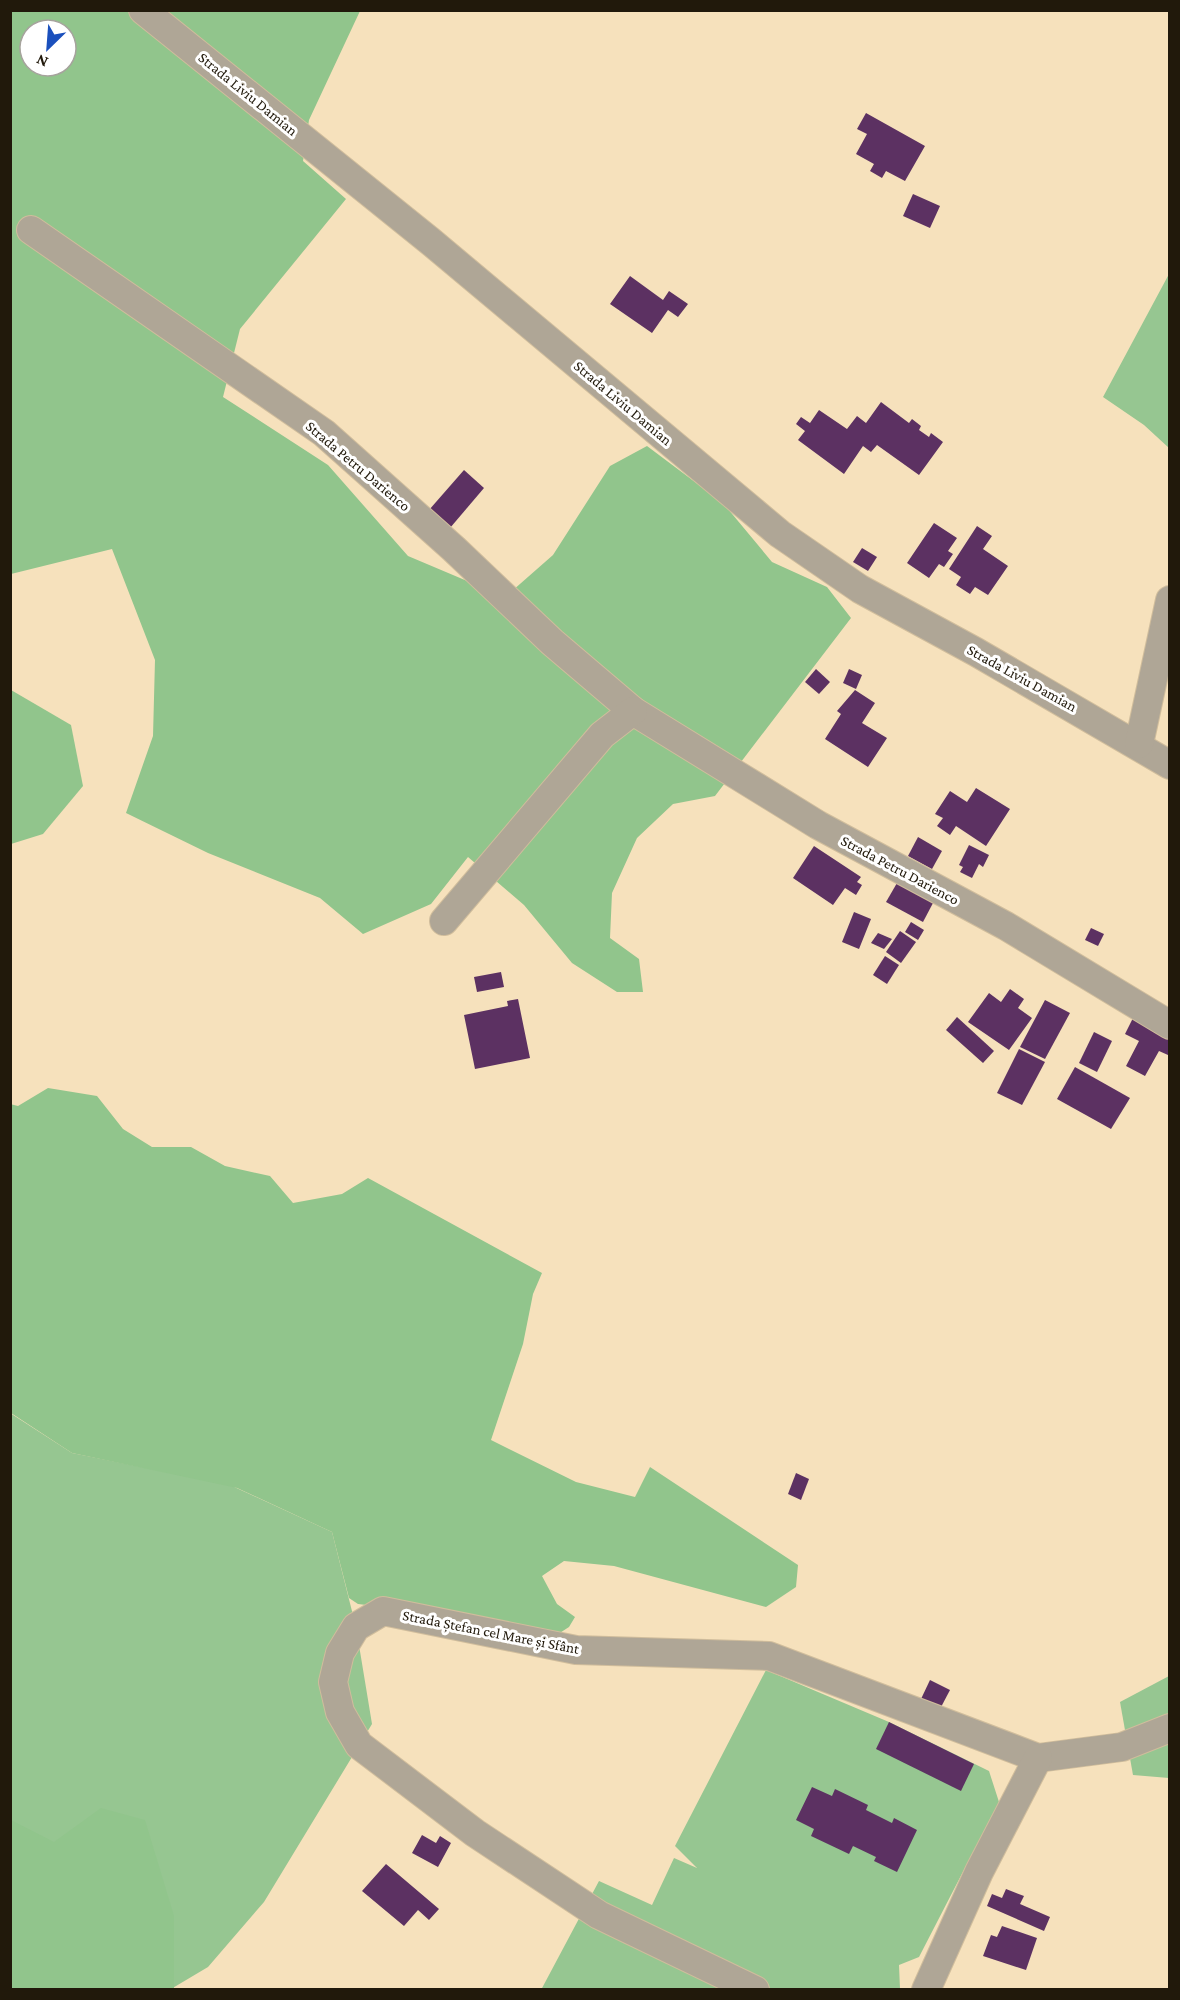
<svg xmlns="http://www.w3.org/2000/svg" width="1180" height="2000" font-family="'Crimson Pro',serif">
  <rect width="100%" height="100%" fill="#f6e1bc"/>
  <g fill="#96c691">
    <polygon points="1169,274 1169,448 1144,425 1103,397"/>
    <polygon points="10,1413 72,1453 230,1485 332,1532 356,1627 372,1724 264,1902 208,1967 171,1989 11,1953"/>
    <polygon points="766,1670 889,1722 989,1771 999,1802 919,1957 899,1965 900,1989 541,1990 599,1881 652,1905 674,1858 697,1868 675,1846"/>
    <polygon points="1169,1676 1169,1778 1133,1775 1120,1702"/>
  </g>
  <g fill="#91c58c" fill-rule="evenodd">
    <path d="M11 11H360L309 120 303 161 346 199 240 329 223 397 328 465 408 556 505 597 553 555 610 466 647 446 723 503 772 562 827 587 851 618 715 796 673 804 637 838 612 893 610 938 639 959 643 992H617L572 963 524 905 468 857 431 904 363 934 320 898 208 853 126 813 153 736 155 660 112 549 11 574ZM30 30H66V66H30Z"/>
    <polygon points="11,690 71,725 83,786 43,834 11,844"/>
    <polygon points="48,1088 97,1096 123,1129 152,1147 191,1147 225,1166 270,1176 293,1203 342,1194 368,1178 542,1273 533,1294 523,1344 491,1440 576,1482 635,1497 650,1467 798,1565 796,1587 766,1607 614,1566 564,1561 542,1576 557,1604 575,1617 569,1627 555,1636 492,1620 358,1604 349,1598 332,1532 237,1488 72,1453 11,1413 10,1104 18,1106"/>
    <polygon points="101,1808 145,1820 174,1916 174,1989 11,1989 11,1820 54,1842"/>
  </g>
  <g fill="#5c3162">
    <polygon points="866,113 925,146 905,181 886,171 882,178 870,171 874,164 856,154 867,134 857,129"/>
    <polygon points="913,194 940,206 930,228 903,216"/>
    <polygon points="630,276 663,300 669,291 688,304 678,317 668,310 652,333 610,304"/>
    <polygon points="881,402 909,423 912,419 921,426 919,430 929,437 931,433 943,442 919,475 877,445 871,452 863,446 844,474 798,440 805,431 796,424 801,417 810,423 819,410 847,429 857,416 866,423"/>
    <polygon points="464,470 484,488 450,528 429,510"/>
    <polygon points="934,523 957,538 948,551 953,554 944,567 939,564 929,578 907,563"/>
    <polygon points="977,526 992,536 983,549 1008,566 988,595 975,587 970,594 956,585 961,577 949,569"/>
    <polygon points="862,548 877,557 868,571 853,562"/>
    <polygon points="816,669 830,682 819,694 805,682"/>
    <polygon points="849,669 862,675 856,689 843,683"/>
    <polygon points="855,690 875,703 862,723 887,738 868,767 825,739 841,714 837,711"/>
    <polygon points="976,788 1010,809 986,846 956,826 950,835 937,826 943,818 935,814 950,791 967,802"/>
    <polygon points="918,837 942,851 932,869 908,856"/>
    <polygon points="969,845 989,855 983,867 979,864 972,878 960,872 963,867 959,865"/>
    <polygon points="814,846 861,877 857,882 862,885 856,895 845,888 833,905 793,878"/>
    <polygon points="897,883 933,903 923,922 886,902"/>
    <polygon points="854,912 871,919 859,949 842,942"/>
    <polygon points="911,922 924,930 918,940 905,932"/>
    <polygon points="1091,928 1104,934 1098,946 1085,940"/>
    <polygon points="900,931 916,942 901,963 886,952"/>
    <polygon points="878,933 892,939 884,949 871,943"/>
    <polygon points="885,956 899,965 887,984 873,975"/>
    <polygon points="501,972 504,987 477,992 474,977"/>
    <polygon points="1010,989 1024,999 1018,1008 1032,1018 1009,1050 968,1022 989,993 1001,1002"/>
    <polygon points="518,999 530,1058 475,1069 464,1015 508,1006 507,1001"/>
    <polygon points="1045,1000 1070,1013 1045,1059 1020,1047"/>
    <polygon points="957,1017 994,1051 983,1063 946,1030"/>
    <polygon points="1133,1018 1170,1038 1168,1055 1159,1051 1145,1076 1126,1066 1139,1041 1125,1034"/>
    <polygon points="1094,1032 1112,1041 1097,1072 1079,1063"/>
    <polygon points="1019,1049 1045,1062 1022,1105 997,1093"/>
    <polygon points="1075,1067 1130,1098 1111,1129 1057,1099"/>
    <polygon points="796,1473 809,1479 801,1500 788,1494"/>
    <polygon points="930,1680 950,1690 940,1709 921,1699"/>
    <polygon points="889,1722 974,1764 961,1791 876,1749"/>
    <polygon points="812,1787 832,1796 835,1789 868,1805 866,1810 892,1823 894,1818 917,1830 897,1872 874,1861 876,1857 853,1846 849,1854 811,1836 814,1829 796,1820"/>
    <polygon points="422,1835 436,1843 440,1836 451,1843 438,1867 412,1853"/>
    <polygon points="386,1864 439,1909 429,1920 418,1910 404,1926 362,1891"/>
    <polygon points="1006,1889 1024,1896 1020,1904 1050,1917 1044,1931 987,1906 992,1894 1002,1898"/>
    <polygon points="1002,1926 1037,1938 1026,1970 983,1956 991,1935 997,1937"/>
  </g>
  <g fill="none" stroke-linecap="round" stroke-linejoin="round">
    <g stroke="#d0bd9c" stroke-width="30">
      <g id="street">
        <polyline points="143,10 430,241 780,534 860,589 976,652 1170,765"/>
        <polyline points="31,230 324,433 454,549 552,642 633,711 818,825 1006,926 1170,1025"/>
        <polyline points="1139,744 1170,600"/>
        <polyline points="444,921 602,735 633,711"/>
        <polyline points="755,1990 599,1915 475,1833 359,1745 340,1712 333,1682 340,1653 356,1627 383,1611 576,1650 769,1656 1038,1758 1122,1747 1170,1728"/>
        <polyline points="926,1990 979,1872 1038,1758"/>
      </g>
    </g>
    <use href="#street" stroke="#afa696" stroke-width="28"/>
  </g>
  <g text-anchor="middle" stroke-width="6" stroke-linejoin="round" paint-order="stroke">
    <g font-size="15" fill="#21190b" stroke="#fff">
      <text transform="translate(248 94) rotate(39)" y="5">Strada Liviu Damian</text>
      <text transform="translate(623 403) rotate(40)" y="5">Strada Liviu Damian</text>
      <text transform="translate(358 466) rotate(40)" y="5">Strada Petru Darienco</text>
      <text transform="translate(1022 678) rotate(29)" y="5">Strada Liviu Damian</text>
      <text transform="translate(900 870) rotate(28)" y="5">Strada Petru Darienco</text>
      <text transform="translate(491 1632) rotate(11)" y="5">Strada Ștefan cel Mare și Sfânt</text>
    </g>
  </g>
  <rect width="1180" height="2000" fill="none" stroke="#21190b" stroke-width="24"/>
  <g transform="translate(48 48) rotate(205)"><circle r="28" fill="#ffffff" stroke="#a6a39d" stroke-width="1.5"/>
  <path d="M0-4.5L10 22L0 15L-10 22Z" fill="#1b50bd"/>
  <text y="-9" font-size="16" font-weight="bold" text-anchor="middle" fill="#21190b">N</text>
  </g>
</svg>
